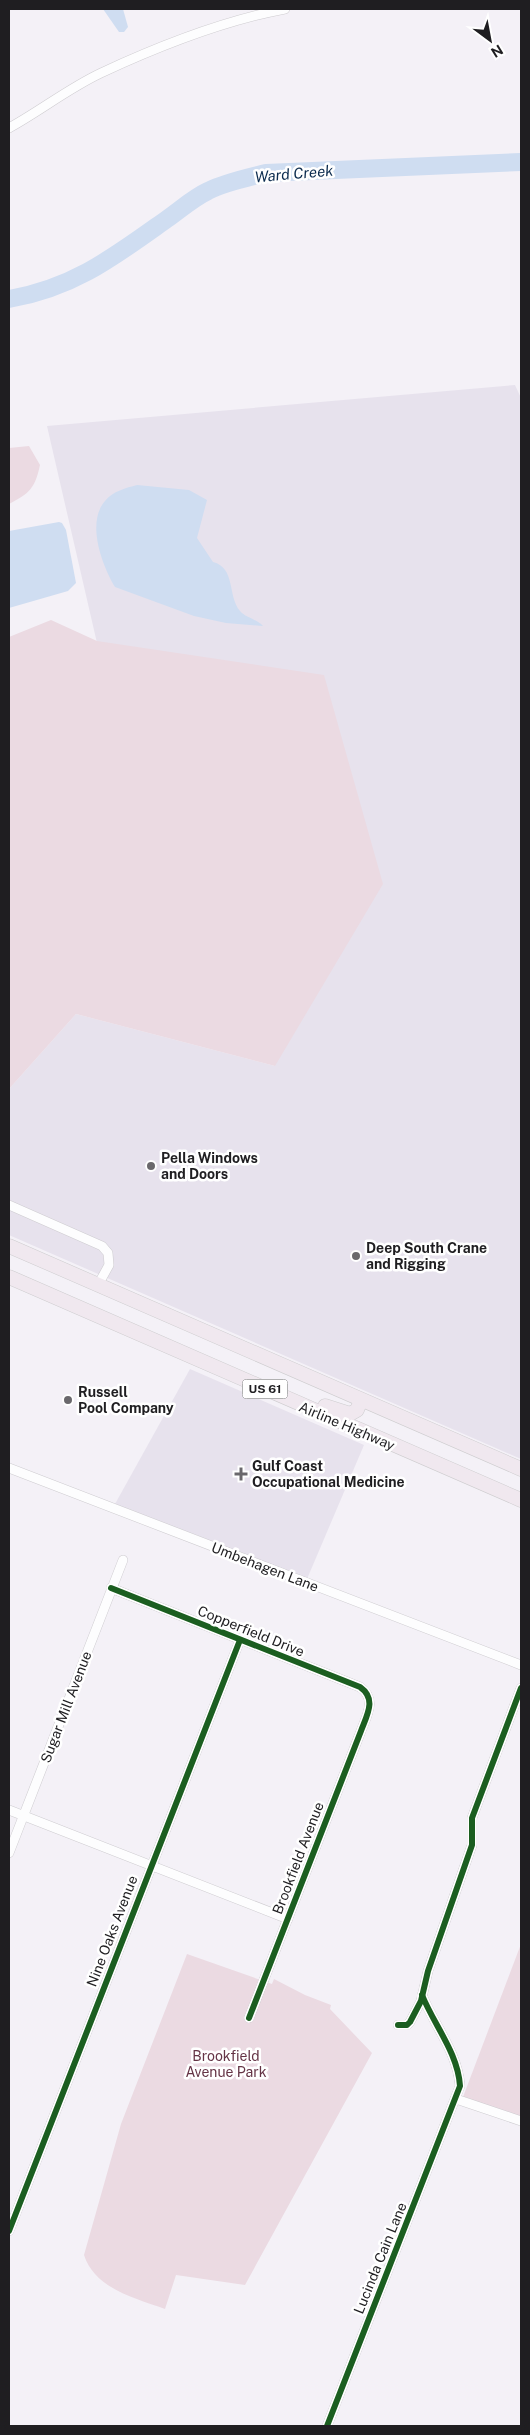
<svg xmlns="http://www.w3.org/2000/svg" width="530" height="2435" font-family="'Public Sans',sans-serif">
  <rect width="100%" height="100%" fill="#f4f1f7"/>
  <g fill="#e7e2ed">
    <polygon points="515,385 521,398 521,1459 9,1235 9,1089 76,1014 275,1066 97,643 47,426"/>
    <polygon points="190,1369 364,1445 307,1579 115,1504"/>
  </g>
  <g fill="#ebdae2">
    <path d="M29 446 40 465C35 488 30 493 9 504V448Z"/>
    <polygon points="51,620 97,641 324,675 383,884 275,1066 76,1014 9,1089 9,637"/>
    <polygon points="521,1944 521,2117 463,2097"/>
    <path d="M187 1954 272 1984 274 1979 305 1995 331 2005 330 2009 372 2053 245 2285 176 2275 165 2309C135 2298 95 2289 84 2255L121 2124Z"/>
  </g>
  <g fill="#cfddf1">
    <polygon points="103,9 123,9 128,27 124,32 119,32"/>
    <path d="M137 485 189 490 207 500 197 538 213 562C236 568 227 595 240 611 246 618 257 619 263 626L226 623 194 616 115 587C102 565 86 523 105 501 113 491 126 488 137 485Z"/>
    <polygon points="59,522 62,523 66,530 76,583 68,591 9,608 9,531"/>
  </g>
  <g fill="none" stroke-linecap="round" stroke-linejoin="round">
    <path stroke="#cfddf1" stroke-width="18" d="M9 299C74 288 115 256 167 219 180 210 193 198 208 191 226 182 247 178 266 173L521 162"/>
    <g stroke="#ceccd0" stroke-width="10">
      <g id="minor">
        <path d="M9 128C40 111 69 88 101 73 159 46 222 21 285 9"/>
        <polyline points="9,1205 102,1246 108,1253 109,1265 98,1285"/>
        <polyline points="9,1468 521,1665"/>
        <path d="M111 1588 360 1687C377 1699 367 1715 361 1731L249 2018"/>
        <polyline points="9,1810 288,1919"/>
        <polyline points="9,1853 123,1560"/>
        <polyline points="398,2025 407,2025 410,2022 421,2001 428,1971 472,1845 472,1818 521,1688"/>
        <polyline points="456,2099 521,2121"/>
        <polyline points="9,2231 240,1640"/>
        <path d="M327 2426 460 2086C458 2053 434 2025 422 1995"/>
      </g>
    </g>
    <g stroke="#cecdcf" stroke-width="15">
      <g id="trunk">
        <polyline points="9,1246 521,1469"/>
        <polyline points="9,1277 521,1500"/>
        <polyline points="325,1406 350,1414 357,1410 361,1400"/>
      </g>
    </g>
    <use href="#minor" stroke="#fdfdfe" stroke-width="9"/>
    <use href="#trunk" stroke="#f0e8ef" stroke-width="14"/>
    <g stroke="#fff" stroke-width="9">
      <g id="cycleway">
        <path d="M111 1588 360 1687C377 1699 367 1715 361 1731L249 2018"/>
        <polyline points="398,2025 407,2025 410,2022 421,2001 428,1971 472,1845 472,1818 521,1688"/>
        <polyline points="9,2231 240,1640"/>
        <path d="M327 2426 460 2086C458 2053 434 2025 422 1995"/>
      </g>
    </g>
    <use href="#cycleway" stroke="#1b5e20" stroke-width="6"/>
  </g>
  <g fill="#6a686c" stroke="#fff" stroke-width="2">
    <circle cx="151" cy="1166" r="5"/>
    <circle cx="356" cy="1256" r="5"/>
    <circle cx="68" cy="1400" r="5"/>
    <path d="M238.5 1466.5h5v5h5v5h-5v5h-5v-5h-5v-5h5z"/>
  </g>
  <g text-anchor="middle" stroke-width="5" stroke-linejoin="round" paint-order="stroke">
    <rect fill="#fff" stroke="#626264" stroke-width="1" x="242.5" y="1379.5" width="45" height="19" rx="4"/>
    <g font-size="12" font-weight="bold" fill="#1f1e21">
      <text x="265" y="1393">US 61</text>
    </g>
    <g font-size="14" font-weight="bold" fill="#1f1e21" stroke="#fff" text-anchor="start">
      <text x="161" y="1163">Pella Windows<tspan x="161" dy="16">and Doors</tspan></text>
      <text x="366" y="1253">Deep South Crane<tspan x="366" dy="16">and Rigging</tspan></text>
      <text x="78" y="1397">Russell<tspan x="78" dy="16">Pool Company</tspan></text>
      <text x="252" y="1471">Gulf Coast<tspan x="252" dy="16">Occupational Medicine</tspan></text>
    </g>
    <g font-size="14" fill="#1f1e21" stroke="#fff">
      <text transform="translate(347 1426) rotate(23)" y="5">Airline Highway</text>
      <text transform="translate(265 1567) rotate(21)" y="5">Umbehagen Lane</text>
      <text transform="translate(251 1631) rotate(22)" y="5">Copperfield Drive</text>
      <text transform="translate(66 1707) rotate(-69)" y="5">Sugar Mill Avenue</text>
      <text transform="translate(298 1858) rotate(-69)" y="5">Brookfield Avenue</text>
      <text transform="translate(112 1931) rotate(-69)" y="5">Nine Oaks Avenue</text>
      <text transform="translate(380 2258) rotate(-68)" y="5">Lucinda Cain Lane</text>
    </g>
    <g font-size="14" fill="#653446" stroke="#fff">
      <text x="226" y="2061">Brookfield<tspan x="226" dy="16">Avenue Park</tspan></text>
    </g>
    <g font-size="15" font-style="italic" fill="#0b2b4e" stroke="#fff">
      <text transform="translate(294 174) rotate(-5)" y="5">Ward Creek</text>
    </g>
  </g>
  <rect width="530" height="2435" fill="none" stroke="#1f1e21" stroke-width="20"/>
  <g transform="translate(490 40) rotate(148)" stroke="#ffffff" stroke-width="4" paint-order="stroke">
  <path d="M0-4L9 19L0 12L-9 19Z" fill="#1f1e21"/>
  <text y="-8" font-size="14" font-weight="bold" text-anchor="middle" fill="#1f1e21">N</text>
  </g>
</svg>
